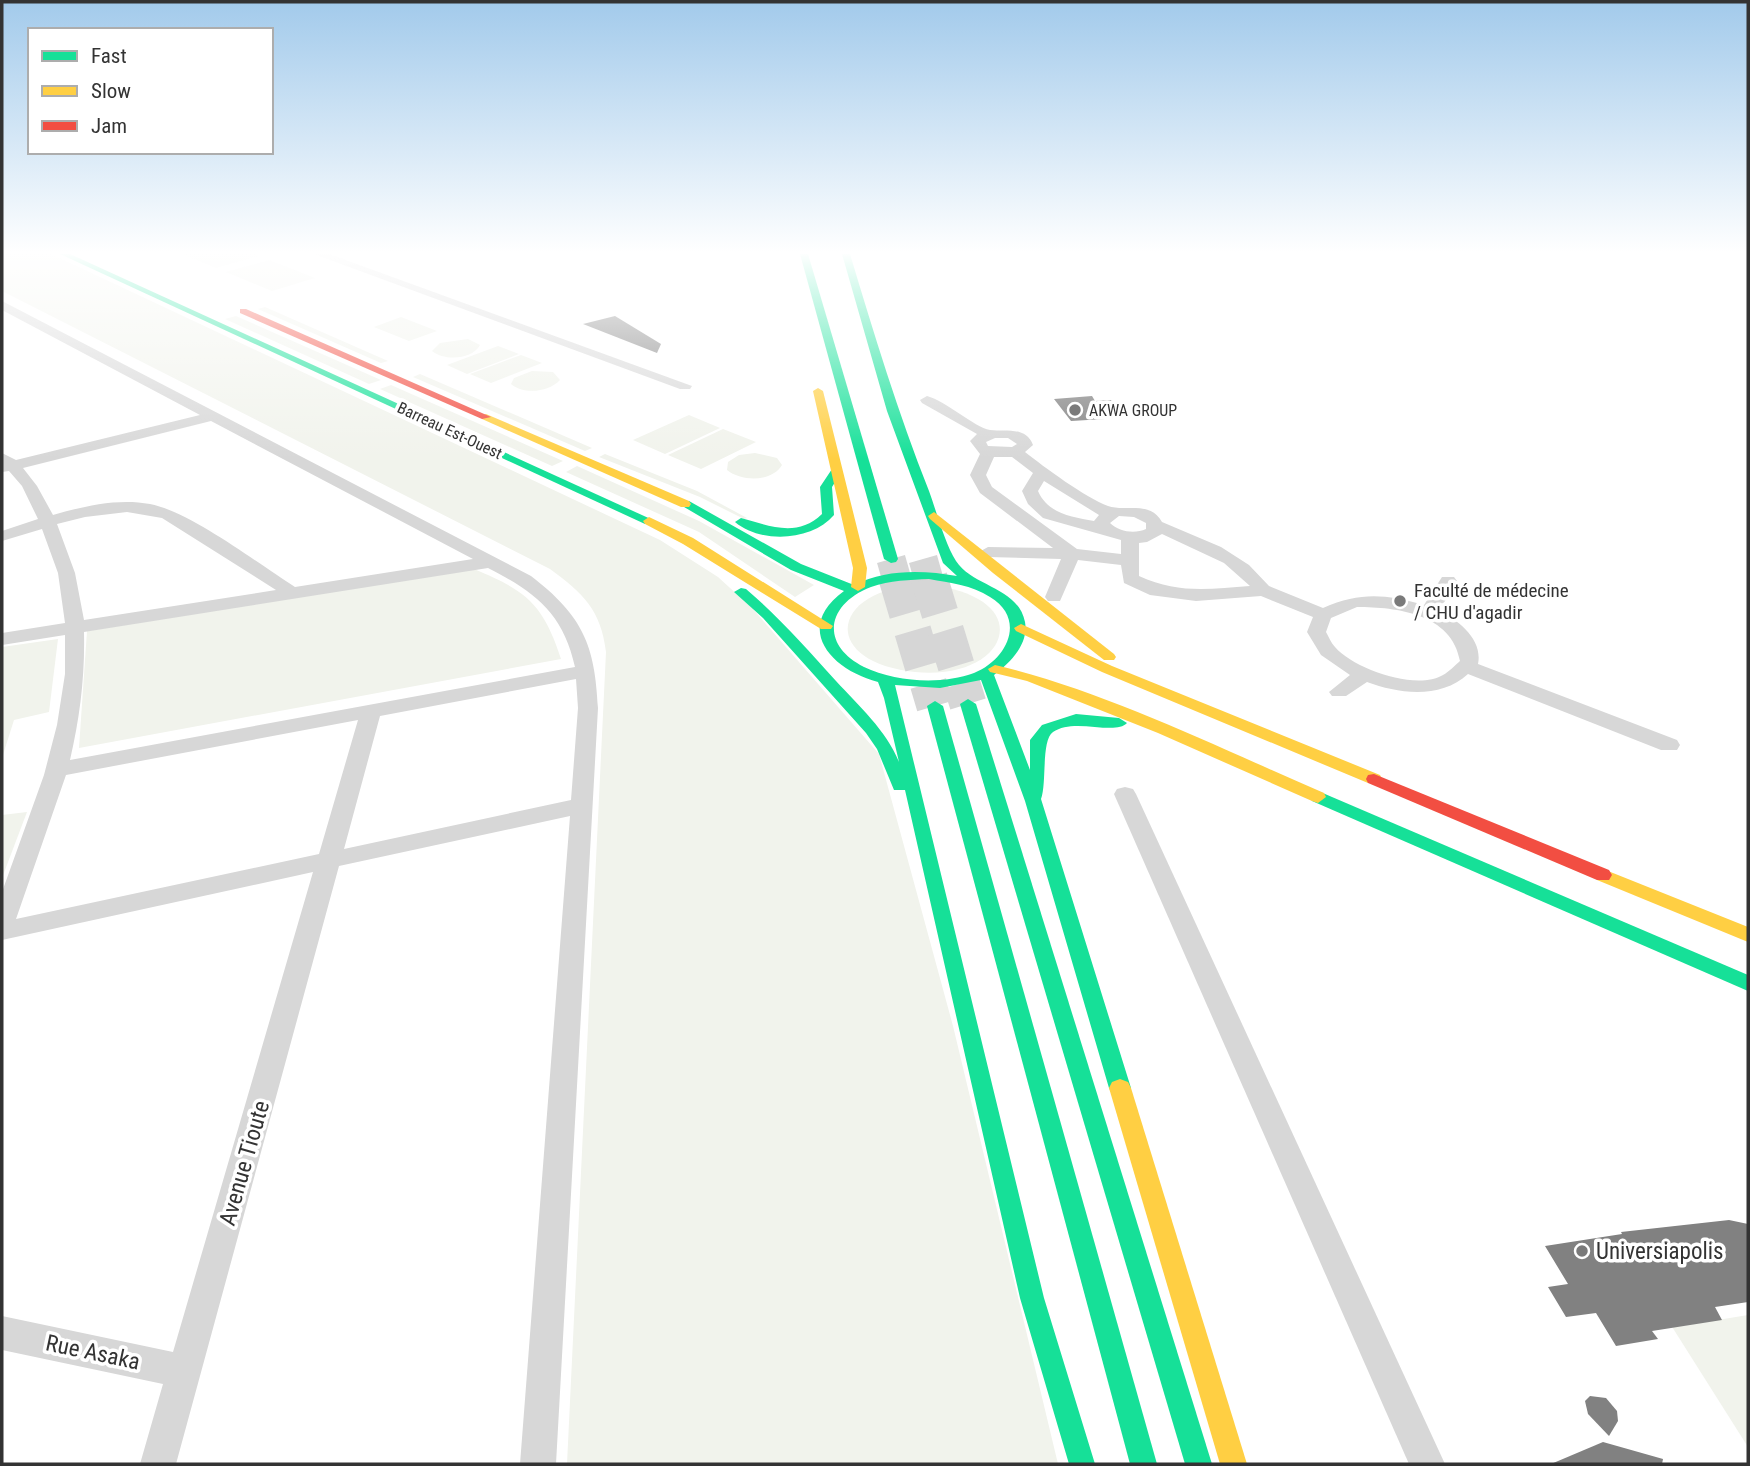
<svg xmlns="http://www.w3.org/2000/svg" width="1750" height="1466" font-family="'Roboto Condensed',sans-serif">
  <rect width="100%" height="100%" fill="#fff"/>
  <g fill="#f1f3ec">
    <path d="M2 254H51L660 540 718 577 752 608 879 754 953 1026 1058 1464H567L606 652C601 610 583 593 550 569L2 291Z"/>
    <polygon points="182,254 254,254 259,256 216,268"/>
    <polygon points="269,260 315,278 272,291 226,272"/>
    <polygon points="265,307 388,361 381,363 258,309"/>
    <polygon points="236,316 381,380 369,384 225,319"/>
    <polygon points="401,317 437,331 409,341 374,327"/>
    <path d="M468 339 480 345C472 360 444 361 432 351L440 343Z"/>
    <polygon points="498,346 519,354 467,374 447,365"/>
    <polygon points="521,355 542,363 491,383 470,374"/>
    <path d="M532 371 553 372 560 380C549 392 524 395 511 384L514 378Z"/>
    <polygon points="420,374 592,448 585,451 413,377"/>
    <polygon points="391,385 563,461 552,466 380,389"/>
    <polygon points="689,415 720,428 665,454 633,440"/>
    <polygon points="723,429 756,442 701,469 668,455"/>
    <path d="M755 453 777 458 782 465C772 482 742 482 727 470L728 462 739 455Z"/>
    <polygon points="605,454 697,491 747,518 744,519 700,497 599,457"/>
    <polygon points="577,466 699,521 814,585 795,597 699,532 566,472"/>
    <path d="M474 569C527 591 543 604 561 659L79 748 87 631Z"/>
    <path d="M928 585C1039 596 1011 681 915 672 817 662 830 585 928 585Z"/>
    <polygon points="58,639 49,712 14,720 2,758 2,647"/>
    <polygon points="27,812 2,878 2,815"/>
    <polygon points="1748,1315 1748,1447 1669,1322 1675,1327"/>
  </g>
  <g fill="#818181">
    <polygon points="615,316 661,344 657,353 583,324"/>
    <polygon points="1092,396 1095,401 1111,400 1121,418 1071,421 1054,399"/>
    <polygon points="1729,1220 1748,1224 1748,1302 1715,1307 1722,1320 1652,1331 1658,1339 1616,1346 1596,1313 1566,1317 1548,1287 1568,1284 1545,1246 1622,1234 1621,1232"/>
    <polygon points="1590,1396 1606,1398 1617,1411 1618,1421 1609,1436 1588,1414 1585,1401"/>
    <polygon points="1603,1442 1663,1459 1662,1464 1551,1464"/>
  </g>
  <g fill="none" stroke-linecap="round" stroke-linejoin="round">
    <g stroke="#d6d6d6" stroke-width="29" stroke-dasharray="29 15" stroke-linecap="butt">
      <polyline points="891,559 897,580"/>
      <polyline points="923,559 929,580"/>
    </g>
    <g stroke="#d6d6d6" stroke-width="37" stroke-dasharray="37 18" stroke-linecap="butt">
      <polyline points="897,578 935,706"/>
      <polyline points="929,578 968,704"/>
    </g>
    <g fill="#d7d7d7" fill-rule="evenodd">
      <polygon points="314,254 329,254 692,386 690,389 680,389"/>
      <path d="M2 301 531 576C583 616 595 645 598 708L556 1464H520L570 816 339 866 176 1464H140L163 1384 2 1350V1316L173 1352 313 872 2 940V892L44 775 57 725 65 674V635L2 645V633L65 623 58 573 42 529 2 541V531L38 519 22 486 9 471 2 472V453L16 460 200 415 2 310ZM211 421 473 559 295 587C257 563 191 512 150 504 118 498 84 506 53 515L37 486 23 468ZM127 512 162 518 276 590 84 620 75 573 57 524 85 517ZM488 568C535 592 563 613 575 667L70 760C80 717 85 676 84 632ZM576 679 578 708 571 800 344 849 380 716ZM358 720 319 854 16 919 66 775Z"/>
      <path d="M927 396C946 401 974 427 990 430 1005 432 1026 426 1033 445L1025 452C1044 467 1086 498 1108 506 1124 512 1150 500 1162 522L1221 547 1249 565 1269 586 1323 608C1361 592 1384 594 1424 605L1442 577H1454L1457 581 1439 611C1459 620 1483 640 1478 664L1677 740 1680 745 1677 750H1661L1468 674C1441 699 1399 694 1367 682L1346 696H1332L1329 692 1350 675 1321 655 1307 632 1313 617 1261 596 1196 601 1150 595 1124 583 1121 565 1078 560 1060 601H1048L1045 597 1061 559 988 557 979 552 988 547 1053 548 980 493 970 475 980 454 970 441 977 434 922 403 920 400ZM995 438H1008L1017 444 1012 447 988 446 986 442ZM994 457H1012L1033 473 1022 491 1028 504 1043 518 1121 540V554L1077 549 992 487 986 475ZM1044 481 1099 515 1094 521C1072 517 1048 514 1038 491ZM1119 516 1134 517 1146 523V529C1135 534 1119 532 1110 523ZM1162 534 1224 563 1250 586C1209 589 1178 594 1139 576V543L1147 542ZM1357 607C1397 607 1452 614 1460 661 1455 665 1449 672 1443 675 1416 691 1354 669 1335 647 1331 643 1329 637 1326 632L1331 618Z"/>
      <polygon points="1125,787 1133,789 1136,794 1445,1464 1409,1464 1114,794 1117,789"/>
    </g>
    <g fill="#16e098" fill-rule="evenodd">
      <polygon points="60,254 70,254 655,521 653,524 645,524"/>
      <polygon points="800,254 808,254 898,559 896,562 891,563 884,559"/>
      <path d="M842 254H850C874 334 898 413 929 491 936 510 945 544 956 561 973 587 1018 587 1025 622 1029 644 1010 663 994 675L1030 770V740L1042 725 1076 714 1119 718 1127 723C1115 736 1074 717 1053 732 1041 740 1047 783 1041 799L1131 1088 1128 1094 1120 1097 1112 1094 1109 1088 1025 801 981 680 940 688 895 685 1044 1298 1095 1464H1069L1020 1298 905 790H894L877 749 866 733 763 618 734 592 741 588 746 589C779 617 807 649 836 681 859 706 886 730 899 762L884 698 878 682C831 670 793 628 844 591L791 570 679 504 681 501H689L801 564 854 585C886 569 923 570 957 576L943 563 887 411ZM929 579C950 583 972 585 990 597 1027 619 1007 660 974 673 942 685 895 682 864 667 819 644 827 604 871 587 890 580 910 580 929 579Z"/>
      <path d="M836 467 842 471 832 487 834 515C812 541 761 544 735 522L741 518C770 526 797 538 822 514L820 487 832 469Z"/>
      <polygon points="968,699 976,704 1212,1464 1185,1464 960,704"/>
      <polygon points="935,701 943,706 1157,1464 1130,1464 927,706"/>
      <polygon points="1318,791 1748,975 1748,991 1312,801 1310,797"/>
    </g>
    <g fill="#ffcf43" fill-rule="evenodd">
      <polygon points="818,388 823,391 867,568 865,587 858,591 851,587 853,568 813,391"/>
      <polygon points="486,414 689,501 691,504 689,507 681,507 482,419 482,415"/>
      <polygon points="934,512 1114,654 1116,657 1114,660 1104,660 993,573 930,519 928,516"/>
      <polygon points="649,517 693,538 833,626 831,629 821,629 683,544 645,524 643,521"/>
      <polygon points="1021,624 1112,666 1380,775 1382,779 1380,783 1368,783 1102,672 1016,631 1014,628"/>
      <path d="M995 665C1105 691 1219 748 1324 793L1326 797 1318 803 1312 801 1158 733 1027 681 990 672 988 669Z"/>
      <polygon points="1603,869 1748,927 1748,942 1597,880 1594,875 1597,870"/>
      <polygon points="1120,1079 1128,1082 1131,1088 1247,1464 1220,1464 1109,1088 1112,1082"/>
    </g>
    <g fill="#f24e42" fill-rule="evenodd">
      <polygon points="240,309 246,309 491,417 482,419 240,313"/>
      <polygon points="1374,774 1609,870 1612,875 1609,880 1597,880 1368,783 1366,779 1368,775"/>
    </g>
  </g>
  <linearGradient id="sky" x2="0" y2="1"><stop stop-color="#a2caeb"/><stop offset="0.55" stop-color="#fff"/><stop offset="1" stop-color="#fff" stop-opacity="0"/></linearGradient>
  <rect width="1750" height="459" fill="url(#sky)"/>
  <g fill="#7a7a7a" stroke="#fff" stroke-width="2.5">
    <circle cx="1075" cy="410" r="7"/>
    <circle cx="1400" cy="601" r="7"/>
    <circle cx="1582" cy="1251" r="7"/>
  </g>
  <g text-anchor="middle" stroke-width="7" stroke-linejoin="round" paint-order="stroke">
    <g font-size="16" fill="#333" stroke="#fff" text-anchor="start">
      <text x="1089" y="416">AKWA GROUP</text>
    </g>
    <g font-size="16" fill="#333" stroke="#fff">
      <text transform="translate(450 430) rotate(25)" y="6">Barreau Est-Ouest</text>
    </g>
    <g font-size="19" fill="#333" stroke="#fff" text-anchor="start">
      <text x="1414" y="597">Faculté de médecine<tspan x="1414" dy="22">/ CHU d'agadir</tspan></text>
    </g>
    <g font-size="23" fill="#333" stroke="#fff">
      <text transform="translate(244 1163) rotate(-74)" y="8">Avenue Tioute</text>
      <text transform="translate(93 1352) rotate(12)" y="8">Rue Asaka</text>
    </g>
    <g font-size="23" fill="#333" stroke="#fff" text-anchor="start">
      <text x="1596" y="1259">Universiapolis</text>
    </g>
  </g>
  <rect width="1750" height="1466" fill="none" stroke="#333333" stroke-width="7"/>
  <rect x="28" y="28" width="245" height="126" fill="#ffffff" stroke="#adadad" stroke-width="2"/>
  <rect x="42" y="51" width="35" height="10" fill="#16e098" stroke="#adadad" stroke-width="2"/>
  <text x="91" y="63" font-size="21" fill="#333333">Fast</text>
  <rect x="42" y="86" width="35" height="10" fill="#ffcf43" stroke="#adadad" stroke-width="2"/>
  <text x="91" y="98" font-size="21" fill="#333333">Slow</text>
  <rect x="42" y="121" width="35" height="10" fill="#f24e42" stroke="#adadad" stroke-width="2"/>
  <text x="91" y="133" font-size="21" fill="#333333">Jam</text>
</svg>
